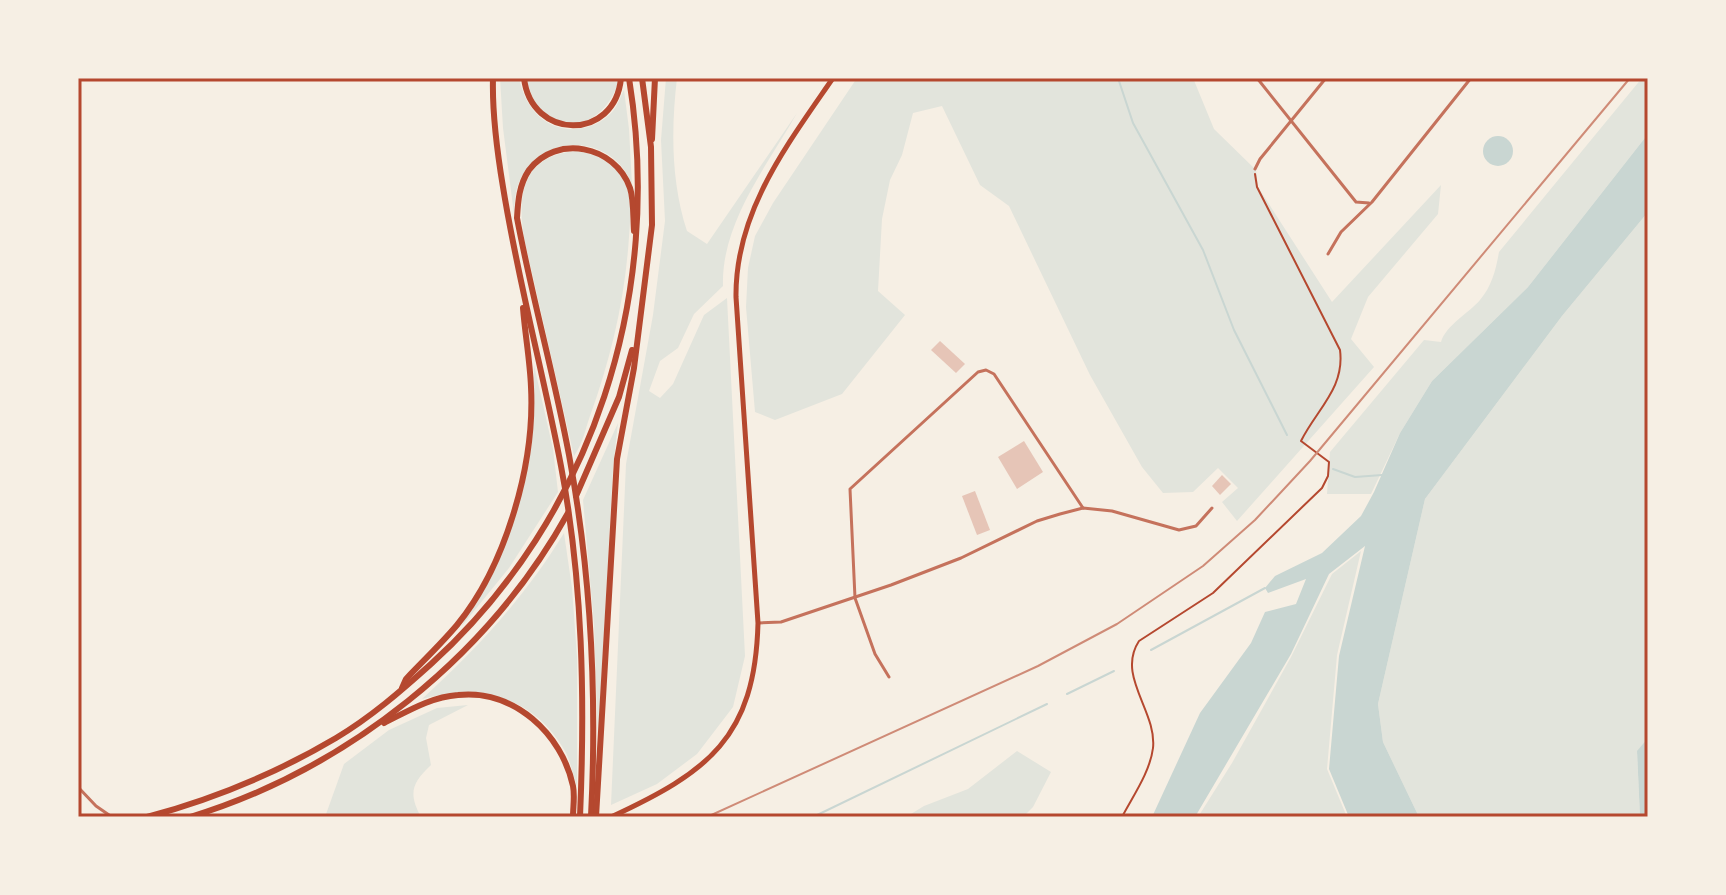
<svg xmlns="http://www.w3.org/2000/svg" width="1726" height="895" font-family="'Open Sans',sans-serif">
  <rect width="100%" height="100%" fill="#f6efe4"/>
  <g fill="#e2e4dc">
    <path d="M500 78H519C522 91 526 102 535 112 555 136 593 134 613 111 618 105 621 95 624 90L629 129 632 185C614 134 542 131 520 180 514 193 514 208 515 222L503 128Z"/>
    <path d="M526 78H619C611 117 569 142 539 107 532 99 529 88 526 78Z"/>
    <path d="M666 78H677C671 129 671 182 687 231L707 244 797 113C767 166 721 223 723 286L694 314 678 348 660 361 649 391 660 398 673 384 704 315 727 298 745 656 733 707 697 754 657 784 611 805 626 464 653 315 665 221 661 140Z"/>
    <polygon points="857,78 1193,78 1214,129 1256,170 1258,187 1332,302 1441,185 1438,214 1368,297 1351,339 1374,367 1237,521 1222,502 1238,488 1218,468 1193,492 1163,493 1142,467 1090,375 1009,206 980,185 942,106 913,113 902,155 890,180 882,219 878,291 905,315 842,394 775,420 755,412 746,307 748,268 755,236 773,203"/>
    <path d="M1642 78H1648V134L1528 287 1432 381 1400 433 1371 494H1327L1330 452 1424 340 1441 342C1446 325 1469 313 1480 300 1492 286 1496 269 1499 252Z"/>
    <path d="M575 151C598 153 619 166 627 188 632 204 630 221 629 237 625 299 611 358 590 416 585 430 583 443 574 456L524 238C517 194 523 156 575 151Z"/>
    <polygon points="1648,212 1648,738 1637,752 1640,817 1419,817 1383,742 1378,704 1425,499 1562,316"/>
    <polygon points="534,365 553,449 558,492 509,568 461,627 517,513 532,443"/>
    <polygon points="618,423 613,468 598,741 594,624 583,500"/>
    <path d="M564 533 572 588 577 657V786C573 776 571 762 565 751 533 696 480 683 422 699 477 649 525 597 564 533Z"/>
    <polygon points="1361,551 1337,655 1327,769 1347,817 1198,817 1232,763 1291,657 1332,574"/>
    <path d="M468 705 429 725 426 738 431 765C412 783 408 793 421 817H325L344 764 389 730 437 708Z"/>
    <polygon points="1017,751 1051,772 1033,807 1023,817 906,817 924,806 968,789"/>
  </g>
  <g fill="#c9d6d2">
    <polygon points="1648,134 1648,212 1562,316 1425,499 1378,704 1383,742 1419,817 1349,817 1329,769 1339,656 1365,546 1329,574 1291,654 1195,817 1152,817 1200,713 1251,643 1265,612 1296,604 1306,579 1268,593 1265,588 1275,576 1322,553 1361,516 1374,492 1400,433 1432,381 1528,287"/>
    <circle cx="1498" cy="151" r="15"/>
    <polygon points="1648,738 1648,817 1640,817 1637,751"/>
  </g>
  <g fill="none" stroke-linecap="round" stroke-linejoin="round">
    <g stroke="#c9d6d2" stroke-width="2">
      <polyline points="1118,78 1133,123 1203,250 1234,330 1287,435"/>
      <polyline points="1333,469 1355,477 1382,475"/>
      <polyline points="1151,650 1265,588"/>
      <polyline points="1067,694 1114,671"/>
      <polyline points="813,817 1047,704"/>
    </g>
  </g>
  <g fill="#e6c5b7">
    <polygon points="940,341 965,364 956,373 931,350"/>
    <polygon points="1024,441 1043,472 1017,489 998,457"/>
    <polygon points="1222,475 1231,484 1220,495 1212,486"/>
    <polygon points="975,491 990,530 977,535 962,496"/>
  </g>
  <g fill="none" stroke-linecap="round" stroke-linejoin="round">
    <path stroke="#b5482f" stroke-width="2" d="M1122 817C1133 796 1150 772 1153 748 1157 711 1116 676 1139 641L1213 593 1322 488 1328 476 1329 462 1301 441C1317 409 1345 388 1340 350L1257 187 1255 174"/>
    <g stroke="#c5725c" stroke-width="3">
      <polyline points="1257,78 1356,202 1369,203"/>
      <polyline points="1255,169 1260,159 1326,78"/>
      <polyline points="1328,254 1341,232 1372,202 1471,78"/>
      <polyline points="758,623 781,622 891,585 961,558 1037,521 1060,514 1083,508 1112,511 1179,530 1196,526 1212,508"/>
      <polyline points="889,677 875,654 855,598 850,489 978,372 986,370 994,374 1083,508"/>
      <polyline points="78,787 96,806 112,817"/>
    </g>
    <path stroke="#b5482f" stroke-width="5" d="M611 817C708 772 755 738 758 623L736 297C735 212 787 145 833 78"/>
    <g stroke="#b5482f" stroke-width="6">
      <path d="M493 78C492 114 497 151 503 187 518 281 543 372 561 466 583 582 585 700 580 817"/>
      <path d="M524 78C531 140 615 142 621 78"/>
      <polyline points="652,139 655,78"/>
      <polyline points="576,496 619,397 632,350"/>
      <path d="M402 688 406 679C423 661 441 644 457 625 506 565 535 464 531 387 530 361 525 334 523 308"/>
      <path d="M384 723C408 711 431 697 458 695 514 689 562 734 573 786 575 796 573 807 573 817"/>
      <path d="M147 817C214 799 277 773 336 738 371 717 401 691 431 664 594 516 664 294 629 78"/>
      <path d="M190 817C347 769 488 657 568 513"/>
      <path d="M591 817C597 697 591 573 569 455 554 375 532 297 517 218 518 201 519 185 529 170 556 134 615 145 630 188 634 200 633 218 634 231"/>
      <polyline points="596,817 617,459 634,368 652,225 651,147 642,78"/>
    </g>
    <polyline stroke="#cf8b77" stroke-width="2" points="707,817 1038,666 1117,624 1203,566 1255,520 1310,461 1630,78"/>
  </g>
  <rect width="1726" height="895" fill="none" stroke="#f6efe4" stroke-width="160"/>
  <rect x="80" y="80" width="1566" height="735" fill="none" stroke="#b5482f" stroke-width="3"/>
</svg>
